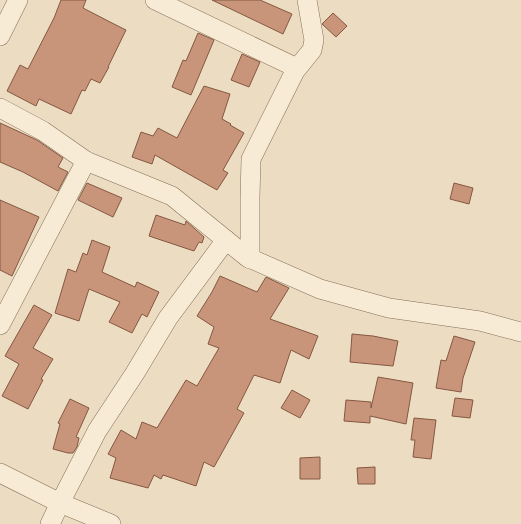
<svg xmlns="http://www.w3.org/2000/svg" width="521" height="524" font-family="'Libre Baskerville',serif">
  <rect width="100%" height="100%" fill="#ecddc2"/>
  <g fill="#c9957a" stroke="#845741">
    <polygon points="61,0 86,0 83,8 112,23 126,30 108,67 109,67 100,83 91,79 85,91 82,90 71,114 39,99 36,106 7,91 20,65 28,69 54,18"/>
    <polygon points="212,0 260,0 292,14 283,34"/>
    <polygon points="333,13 347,26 336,37 322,24"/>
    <polygon points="198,33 214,40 191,95 172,87 183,60 186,61"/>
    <polygon points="242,54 260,62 249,87 231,80"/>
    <polygon points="204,86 230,94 222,119 231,124 230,125 244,133 223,170 228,173 217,190 155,155 152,164 132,157 141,132 153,136 158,128 177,138"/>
    <polygon points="0,123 37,140 63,158 58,167 68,172 58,191 23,172 0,162"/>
    <polygon points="87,183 122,198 113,217 78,200"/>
    <polygon points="454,183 473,188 469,204 450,199"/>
    <polygon points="0,200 39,217 12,276 0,270"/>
    <polygon points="156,215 185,225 186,221 204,237 202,243 199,242 194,251 149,236"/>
    <polygon points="92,240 110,247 102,272 135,287 137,282 159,292 147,317 142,314 132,333 109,322 120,302 89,289 79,321 55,313 68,269 76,272 83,253 87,255"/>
    <polygon points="220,276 257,292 266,277 289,288 270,319 318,336 309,359 291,350 280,383 254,375 237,409 244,413 214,467 204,462 196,486 163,475 161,479 154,475 148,488 110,478 116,458 108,454 121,430 136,439 142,422 157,428 186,380 197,386 219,348 208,344 214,327 197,316 212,292"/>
    <polygon points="34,305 52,315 33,348 53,359 41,379 43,380 28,409 2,396 19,364 5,356"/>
    <polygon points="352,334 373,336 398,341 393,366 350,362"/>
    <polygon points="454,336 475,342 463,378 461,392 436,388 441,360 446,361"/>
    <polygon points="378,377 413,383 406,424 370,416 370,423 344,421 346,400 371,402 371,408"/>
    <polygon points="292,390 310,400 300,418 281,408"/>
    <polygon points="455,398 473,400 470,418 452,416"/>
    <polygon points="70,399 89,408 76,437 79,438 77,447 73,453 68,453 53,449 60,424 58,423"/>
    <polygon points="414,418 436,420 431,459 413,457 415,440 411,440"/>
    <polygon points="320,457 320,479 300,479 300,458"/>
    <polygon points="375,467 375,484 358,484 357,468"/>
  </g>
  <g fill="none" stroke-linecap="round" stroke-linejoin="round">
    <g stroke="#856e5a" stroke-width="20">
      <g id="minor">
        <polyline points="155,0 297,68"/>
        <polyline points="0,36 18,0"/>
        <polyline points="0,108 43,131 86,161 172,196 247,257 320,289 389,308 480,321 521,332"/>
        <polyline points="250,259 250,198 251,159 295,71 312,50 314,40 307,0"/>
        <polyline points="0,325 86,161"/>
        <polyline points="0,473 60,503 111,524"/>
        <polyline points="50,524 60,503 97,431 135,373 168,318 226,240"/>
      </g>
    </g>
    <use href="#minor" stroke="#f7ebd5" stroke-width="19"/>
  </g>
</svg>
